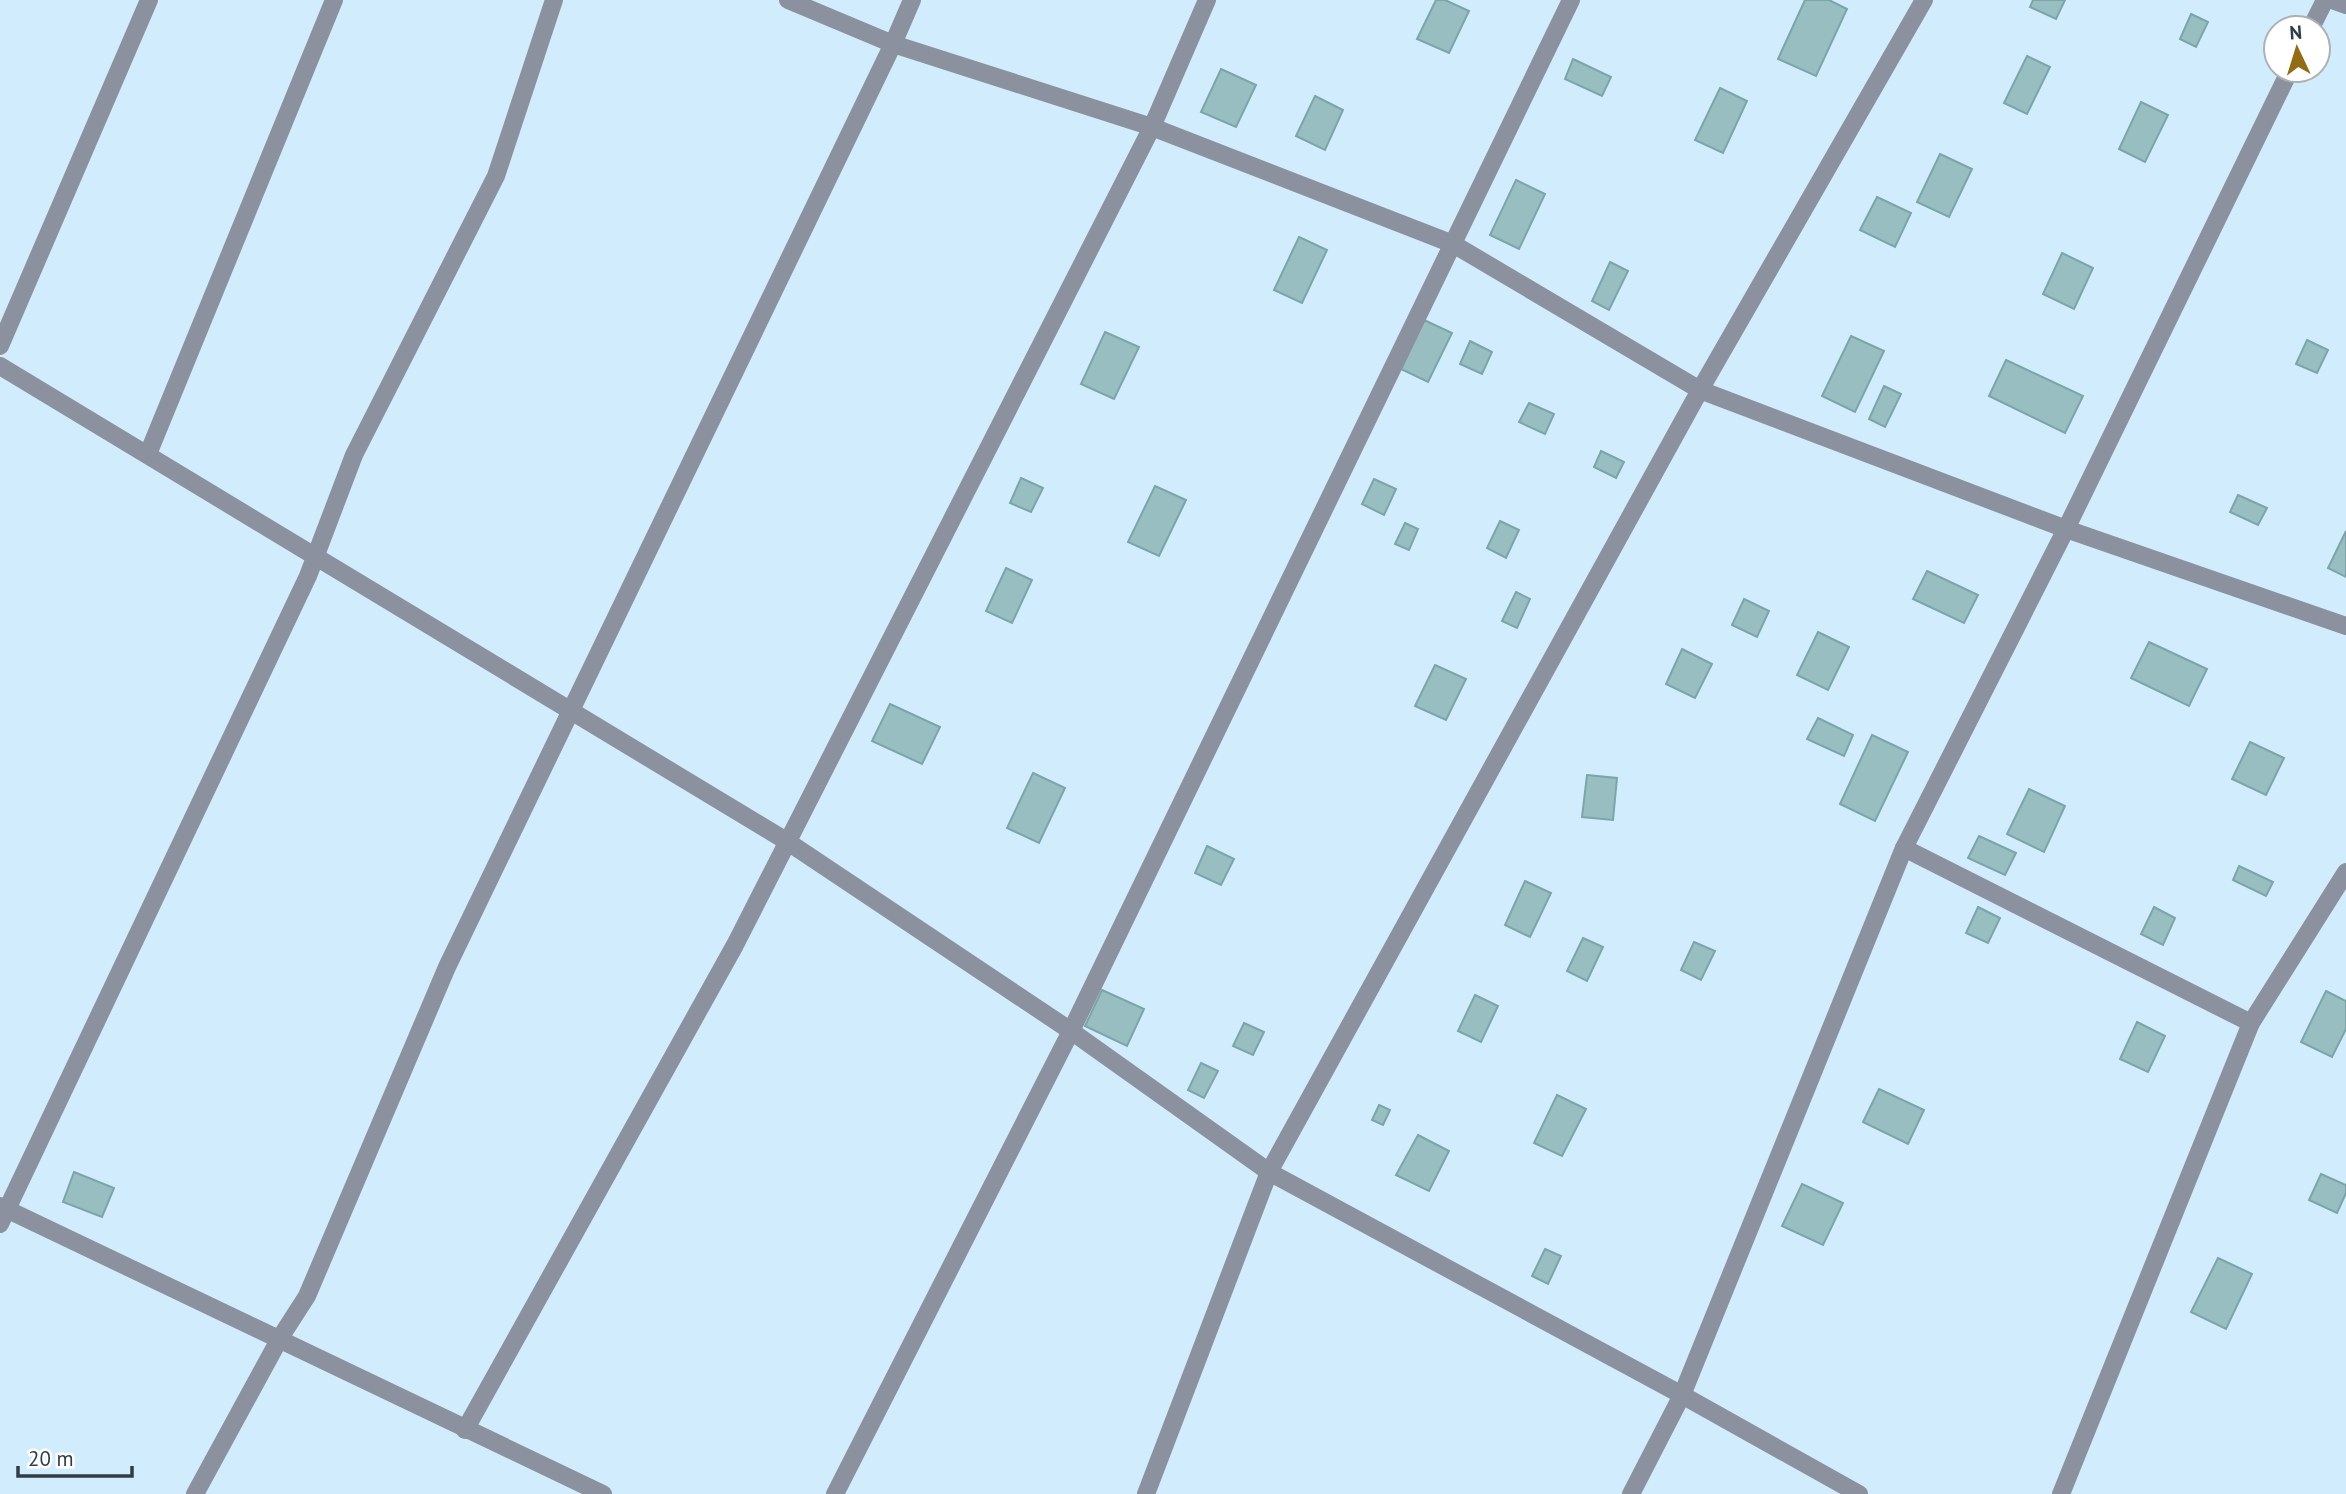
<svg xmlns="http://www.w3.org/2000/svg" width="2346" height="1494" font-family="'PT Sans',sans-serif">
  <rect width="100%" height="100%" fill="#d1edfd"/>
  <g fill="#99bec1" stroke="#7ba5a9" stroke-width="2">
    <polygon points="1436,0 1445,0 1469,11 1449,53 1417,39"/>
    <polygon points="1805,0 1829,0 1847,9 1816,76 1778,59"/>
    <polygon points="2033,0 2065,0 2056,19 2030,7"/>
    <polygon points="2191,14 2208,22 2196,47 2180,39"/>
    <polygon points="2027,56 2050,67 2027,114 2004,103"/>
    <polygon points="1573,59 1611,77 1602,96 1565,79"/>
    <polygon points="1221,69 1256,85 1236,127 1201,112"/>
    <polygon points="1720,88 1747,101 1723,153 1695,140"/>
    <polygon points="1315,96 1343,110 1325,150 1296,136"/>
    <polygon points="2141,102 2168,115 2145,162 2119,149"/>
    <polygon points="1940,154 1972,169 1949,217 1917,202"/>
    <polygon points="1516,180 1545,194 1519,249 1490,235"/>
    <polygon points="1877,197 1911,213 1895,247 1860,230"/>
    <polygon points="1299,237 1327,250 1302,303 1274,290"/>
    <polygon points="2062,253 2093,268 2074,309 2043,294"/>
    <polygon points="1610,262 1628,271 1609,310 1592,301"/>
    <polygon points="1424,320 1452,333 1428,382 1401,369"/>
    <polygon points="1105,332 1139,347 1114,399 1081,384"/>
    <polygon points="1851,336 1884,351 1855,412 1822,396"/>
    <polygon points="2307,340 2328,350 2317,373 2296,364"/>
    <polygon points="1470,341 1492,352 1482,374 1460,364"/>
    <polygon points="2006,360 2083,396 2065,433 1989,396"/>
    <polygon points="1884,386 1901,394 1885,427 1869,419"/>
    <polygon points="1529,403 1554,414 1545,434 1519,422"/>
    <polygon points="1601,451 1624,462 1616,478 1594,467"/>
    <polygon points="1021,478 1043,488 1031,512 1010,503"/>
    <polygon points="1374,479 1396,489 1384,515 1362,504"/>
    <polygon points="1155,486 1186,500 1159,556 1128,542"/>
    <polygon points="2238,495 2267,508 2258,525 2230,512"/>
    <polygon points="1500,521 1519,530 1506,558 1487,548"/>
    <polygon points="1405,523 1418,529 1409,550 1395,544"/>
    <polygon points="2346,531 2346,577 2328,568"/>
    <polygon points="1006,568 1032,580 1012,623 986,611"/>
    <polygon points="1927,571 1978,595 1964,623 1913,599"/>
    <polygon points="1516,592 1530,599 1517,628 1502,621"/>
    <polygon points="1744,599 1769,611 1757,637 1732,625"/>
    <polygon points="1818,632 1849,647 1828,690 1797,675"/>
    <polygon points="2149,642 2207,669 2189,706 2131,678"/>
    <polygon points="1682,649 1712,664 1695,698 1666,684"/>
    <polygon points="1435,665 1466,679 1446,720 1415,706"/>
    <polygon points="890,704 940,727 922,764 872,741"/>
    <polygon points="1818,718 1853,735 1844,756 1807,739"/>
    <polygon points="1872,735 1908,752 1875,821 1840,804"/>
    <polygon points="2250,742 2284,758 2266,795 2232,779"/>
    <polygon points="1033,773 1065,788 1039,843 1007,828"/>
    <polygon points="1587,775 1617,778 1613,820 1582,817"/>
    <polygon points="2029,789 2065,806 2044,852 2007,834"/>
    <polygon points="1979,836 2016,853 2005,875 1968,858"/>
    <polygon points="1207,846 1234,859 1221,885 1195,873"/>
    <polygon points="2239,866 2273,882 2266,896 2233,880"/>
    <polygon points="1525,881 1551,893 1530,937 1505,925"/>
    <polygon points="1978,907 2000,918 1988,943 1966,933"/>
    <polygon points="2154,907 2175,918 2163,945 2141,934"/>
    <polygon points="1583,938 1603,947 1587,981 1567,971"/>
    <polygon points="1694,942 1715,951 1701,980 1681,970"/>
    <polygon points="1102,990 1144,1009 1127,1046 1085,1026"/>
    <polygon points="2326,991 2346,1001 2346,1029 2332,1057 2301,1042"/>
    <polygon points="1475,995 1498,1006 1481,1042 1458,1031"/>
    <polygon points="2137,1022 2165,1036 2148,1072 2120,1059"/>
    <polygon points="1244,1023 1264,1032 1253,1055 1233,1046"/>
    <polygon points="1201,1063 1218,1071 1204,1098 1188,1090"/>
    <polygon points="1879,1089 1924,1110 1908,1144 1863,1122"/>
    <polygon points="1557,1095 1586,1109 1562,1156 1534,1143"/>
    <polygon points="1379,1105 1390,1110 1383,1125 1372,1120"/>
    <polygon points="1418,1135 1449,1151 1429,1191 1396,1175"/>
    <polygon points="74,1172 114,1188 102,1217 63,1202"/>
    <polygon points="2321,1174 2346,1185 2346,1193 2337,1213 2309,1200"/>
    <polygon points="1802,1184 1843,1203 1823,1245 1782,1226"/>
    <polygon points="1545,1249 1561,1256 1548,1284 1532,1276"/>
    <polygon points="2218,1258 2252,1274 2226,1329 2191,1312"/>
  </g>
  <g fill="none" stroke-linecap="round" stroke-linejoin="round">
    <g stroke="#8b919e" stroke-width="18">
      <polyline points="788,0 893,44 1152,127 1453,244 1700,390 2066,529 2346,626"/>
      <polyline points="2332,0 2346,5"/>
      <polyline points="2311,28 2325,0"/>
      <polyline points="0,346 149,0"/>
      <polyline points="0,366 788,842 1071,1031 1269,1172 1682,1395 1859,1494"/>
      <polyline points="148,454 334,0"/>
      <polyline points="1904,848 2251,1023"/>
      <polyline points="0,1206 603,1494"/>
      <polyline points="0,1224 308,576 354,455 496,176 554,0"/>
      <polyline points="465,1430 735,945 1152,127 1207,0"/>
      <polyline points="195,1494 280,1338 307,1296 447,967 893,44 912,0"/>
      <polyline points="835,1494 1071,1031 1571,0"/>
      <polyline points="1146,1494 1269,1172 1700,390 1924,0"/>
      <polyline points="1631,1494 1682,1395 1904,848 2066,529 2290,70"/>
      <polyline points="2061,1494 2251,1023 2346,872"/>
    </g>
  </g>
  <g transform="translate(2297 49) rotate(356)"><circle r="33" fill="#ffffff" stroke="#acb1b5" stroke-width="2"/>
  <path d="M0-5L12 26L0 18L-12 26Z" fill="#926d15"/>
  <text y="-10" font-size="19" font-weight="bold" text-anchor="middle" fill="#2f3d45">N</text>
  </g>
  <path d="M18 1466v10h114v-10" fill="none" stroke="#2f3d45" stroke-width="3.5"/>
  <text x="28" y="1466" font-size="21" fill="#2f3d45" stroke="#ffffff" stroke-width="5" paint-order="stroke">20 m</text>
</svg>
